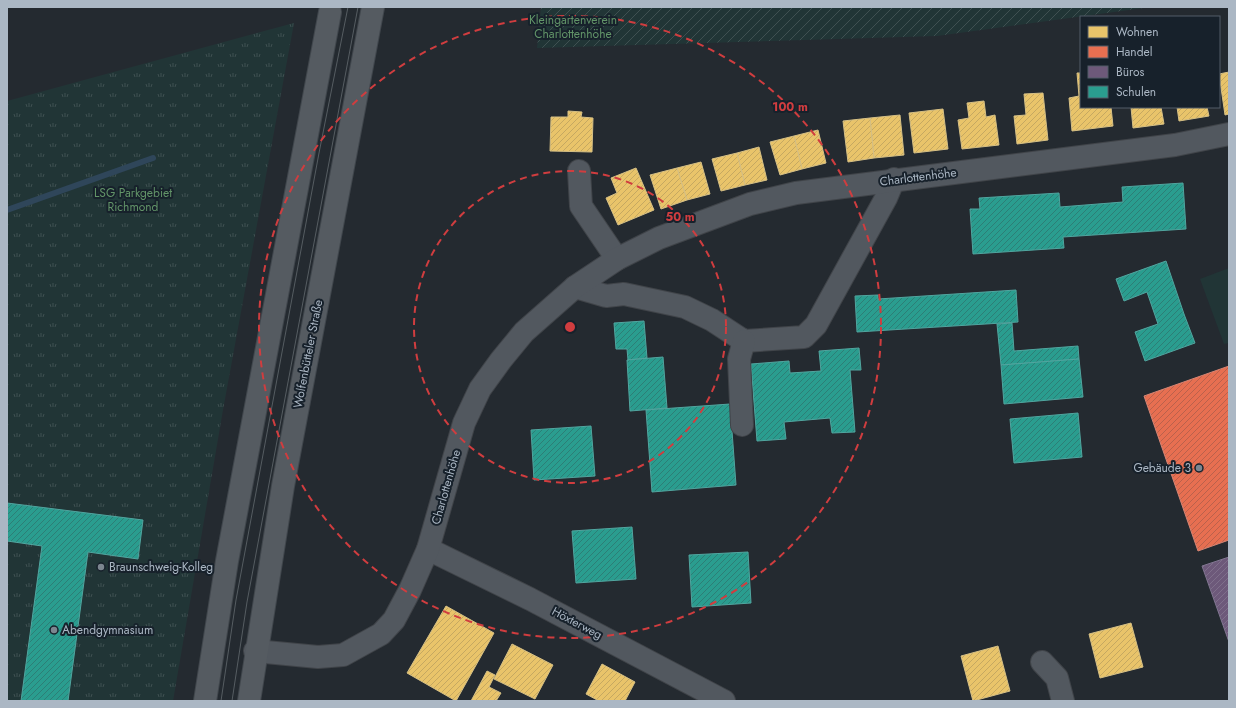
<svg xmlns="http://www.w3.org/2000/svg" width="1236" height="708" font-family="Jost,sans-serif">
  <defs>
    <pattern id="park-tufts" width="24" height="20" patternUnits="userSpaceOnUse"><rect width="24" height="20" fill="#213536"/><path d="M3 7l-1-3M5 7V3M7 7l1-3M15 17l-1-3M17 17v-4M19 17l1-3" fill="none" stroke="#3f5051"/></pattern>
    <pattern id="garden-furrows" width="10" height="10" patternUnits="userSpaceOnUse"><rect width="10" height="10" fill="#213536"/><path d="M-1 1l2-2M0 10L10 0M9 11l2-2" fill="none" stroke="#3f5051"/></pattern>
    <pattern id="homes-hatch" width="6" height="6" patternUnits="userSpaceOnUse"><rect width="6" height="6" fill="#e9c46a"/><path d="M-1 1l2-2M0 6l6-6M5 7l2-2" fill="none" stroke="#c5a861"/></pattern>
    <pattern id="shops-hatch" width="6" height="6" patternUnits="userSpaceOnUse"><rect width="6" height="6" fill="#e76f51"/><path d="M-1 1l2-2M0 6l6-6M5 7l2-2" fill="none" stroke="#ba614c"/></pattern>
    <pattern id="offices-hatch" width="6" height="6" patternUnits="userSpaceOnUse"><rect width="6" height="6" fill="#6d597a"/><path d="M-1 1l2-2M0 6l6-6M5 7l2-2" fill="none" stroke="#7f6f8b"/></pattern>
    <pattern id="schools-hatch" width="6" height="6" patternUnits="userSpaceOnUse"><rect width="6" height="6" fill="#2a9d8f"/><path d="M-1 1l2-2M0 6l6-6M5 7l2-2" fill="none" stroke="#2d7e76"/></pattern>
  </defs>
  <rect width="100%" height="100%" fill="#242a30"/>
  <polygon fill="#213536" points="1229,268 1229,343 1224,344 1200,279"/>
  <polygon fill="url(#park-tufts)" points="294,23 223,410 173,701 7,701 7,101"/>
  <polygon fill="url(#garden-furrows)" points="541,7 1151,7 937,36 537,48"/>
  <g fill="url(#homes-hatch)" stroke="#d6c085">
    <polygon points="1229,72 1229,114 1225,115 1219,74"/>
    <polygon points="1077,73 1081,73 1081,107 1111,107 1113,126 1072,131 1069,98 1079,96"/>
    <polygon points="1043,93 1048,140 1017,144 1014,116 1026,115 1024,94"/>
    <polygon points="984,101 986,117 995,115 999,145 962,149 958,120 969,118 967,103"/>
    <polygon points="1131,107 1161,107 1164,124 1133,128"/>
    <polygon points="1177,107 1207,107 1209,116 1179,121"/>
    <polygon points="943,109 948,149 914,153 909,113"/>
    <polygon points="568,111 582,112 581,117 593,118 592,152 550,151 551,117 568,117"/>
    <polygon points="900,115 904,155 874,158 870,118"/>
    <polygon points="870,118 874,158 848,162 843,121"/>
    <polygon points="818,130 826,163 802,169 794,136"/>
    <polygon points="794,136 802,169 780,175 770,142"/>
    <polygon points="759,147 767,180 745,185 737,153"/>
    <polygon points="737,153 745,185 721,191 712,159"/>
    <polygon points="701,162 710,194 687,200 677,168"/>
    <polygon points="636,168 654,210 618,225 606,198 617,193 611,178"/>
    <polygon points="677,168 687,200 661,209 650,175"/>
    <polygon points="446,606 494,633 456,701 407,673"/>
    <polygon points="1131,623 1143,667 1100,678 1089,634"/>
    <polygon points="512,644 553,665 535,699 494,679"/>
    <polygon points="998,646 1010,691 973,701 961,656"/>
    <polygon points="602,664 635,682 625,701 599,701 586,694"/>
    <polygon points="487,671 495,675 489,687 501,693 496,701 471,701"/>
  </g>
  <polygon fill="url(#shops-hatch)" stroke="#d58574" points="1229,366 1229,540 1198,551 1144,396"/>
  <polygon fill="url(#offices-hatch)" stroke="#807590" points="1229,557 1229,642 1202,566"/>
  <g fill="url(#schools-hatch)" stroke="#51a59f">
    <polygon points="1183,183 1186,229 1063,237 1064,248 973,254 970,209 980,209 979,198 1059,193 1060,207 1123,202 1122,187"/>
    <polygon points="1166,261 1184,314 1195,343 1145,361 1135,332 1158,324 1147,292 1124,301 1116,279"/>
    <polygon points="1016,290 1018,322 857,332 855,296 878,295 878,299"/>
    <polygon points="644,321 647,358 628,360 627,349 616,349 614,323"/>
    <polygon points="1012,323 1014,351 1078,346 1079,359 1001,365 997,324"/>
    <polygon points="859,348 861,370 850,370 855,432 832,433 830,418 784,422 786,439 757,441 751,364 789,361 790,373 821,371 819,351"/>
    <polygon points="663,357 667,408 630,411 627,360"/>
    <polygon points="1079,359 1083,397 1004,404 1001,365"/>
    <polygon points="730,404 736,485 652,492 646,410"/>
    <polygon points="1078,413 1082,457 1014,463 1010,419"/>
    <polygon points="591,426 595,476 534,480 531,430"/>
    <polygon points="7,503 143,520 138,559 88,552 68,701 21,701 42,546 7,541"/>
    <polygon points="632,527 636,579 576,583 572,531"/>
    <polygon points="748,552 751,603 692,607 689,555"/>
  </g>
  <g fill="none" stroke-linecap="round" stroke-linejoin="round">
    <polyline stroke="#2f465a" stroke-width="6" points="7,210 153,158"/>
    <g stroke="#404449" stroke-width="24">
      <g id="minor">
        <polyline points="579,171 581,206 617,259"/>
        <polyline points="575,287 606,296 624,294 685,307 712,320 744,341 804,337 816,325 886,198 894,179"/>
        <polyline points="742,425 739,359 744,341"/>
        <polyline points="428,549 530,599 724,701"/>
        <polyline points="255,651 318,657 343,655 381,634 394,620 410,590 428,549 464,423 480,389 501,360 524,332 575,287 617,259 659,238 750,204 796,193 1175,145 1229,134"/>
        <polyline points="1042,662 1057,678 1063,701"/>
      </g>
    </g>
    <g stroke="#41474d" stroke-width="24">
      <g id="major">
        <polyline points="205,701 227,561 330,12"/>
        <polyline points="249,701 283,486 373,7"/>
      </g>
    </g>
    <use href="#minor" stroke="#52585f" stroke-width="22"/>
    <use href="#major" stroke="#555b61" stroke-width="22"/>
    <g stroke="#565d62" stroke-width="1">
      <polyline points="221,701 236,600 319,153 348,7"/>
      <polyline points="232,701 247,602 358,7"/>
    </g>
  </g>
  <g fill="none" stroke="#d03d3f" stroke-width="2" stroke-dasharray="7 5">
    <circle cx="570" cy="327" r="156"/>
    <circle cx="570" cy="327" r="311"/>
  </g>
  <g fill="#7c8690" stroke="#17212b" stroke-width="1.5">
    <circle cx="1199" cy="468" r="4"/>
    <circle cx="101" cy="567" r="4"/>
    <circle cx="54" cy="630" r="4"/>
  </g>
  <g text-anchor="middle" stroke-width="4" stroke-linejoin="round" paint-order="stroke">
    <g font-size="12" fill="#629468" stroke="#17212b">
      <text x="573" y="24">Kleingartenverein<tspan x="573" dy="14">Charlottenhöhe</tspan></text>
      <text x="133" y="197">LSG Parkgebiet<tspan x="133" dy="14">Richmond</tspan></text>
    </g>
    <g font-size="12" fill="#abb7c4" stroke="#17212b">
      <text transform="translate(918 177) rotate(-7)" y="4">Charlottenhöhe</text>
      <text transform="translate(308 354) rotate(-79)" y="4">Wolfenbütteler Straße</text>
      <text transform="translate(446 487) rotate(-74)" y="4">Charlottenhöhe</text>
      <text transform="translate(577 623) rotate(28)" y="4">Höxterweg</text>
    </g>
    <g font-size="12" fill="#abb7c4" stroke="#17212b" text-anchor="start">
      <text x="1191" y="472" text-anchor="end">Gebäude 3</text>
      <text x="109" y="571">Braunschweig-Kolleg</text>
      <text x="62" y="634">Abendgymnasium</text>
    </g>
  </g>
  <circle cx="570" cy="327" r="6" fill="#d03d3f" stroke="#17212b" stroke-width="2"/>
  <g font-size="12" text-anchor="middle" font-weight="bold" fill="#d03d3f" stroke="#17212b" stroke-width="4" stroke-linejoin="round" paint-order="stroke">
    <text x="790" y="111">100 m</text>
    <text x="680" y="221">50 m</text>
  </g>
  <rect width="1236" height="708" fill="none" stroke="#abb7c4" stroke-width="16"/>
  <rect x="1080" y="16" width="140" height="92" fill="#17212b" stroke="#525d68"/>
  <rect x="1088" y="26" width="20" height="12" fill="#e9c46a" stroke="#525d68"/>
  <text x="1116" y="36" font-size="12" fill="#abb7c4">Wohnen</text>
  <rect x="1088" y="46" width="20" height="12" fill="#e76f51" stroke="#525d68"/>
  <text x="1116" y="56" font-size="12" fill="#abb7c4">Handel</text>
  <rect x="1088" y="66" width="20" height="12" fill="#6d597a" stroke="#525d68"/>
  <text x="1116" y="76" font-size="12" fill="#abb7c4">Büros</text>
  <rect x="1088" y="86" width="20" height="12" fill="#2a9d8f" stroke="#525d68"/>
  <text x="1116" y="96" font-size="12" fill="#abb7c4">Schulen</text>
</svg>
